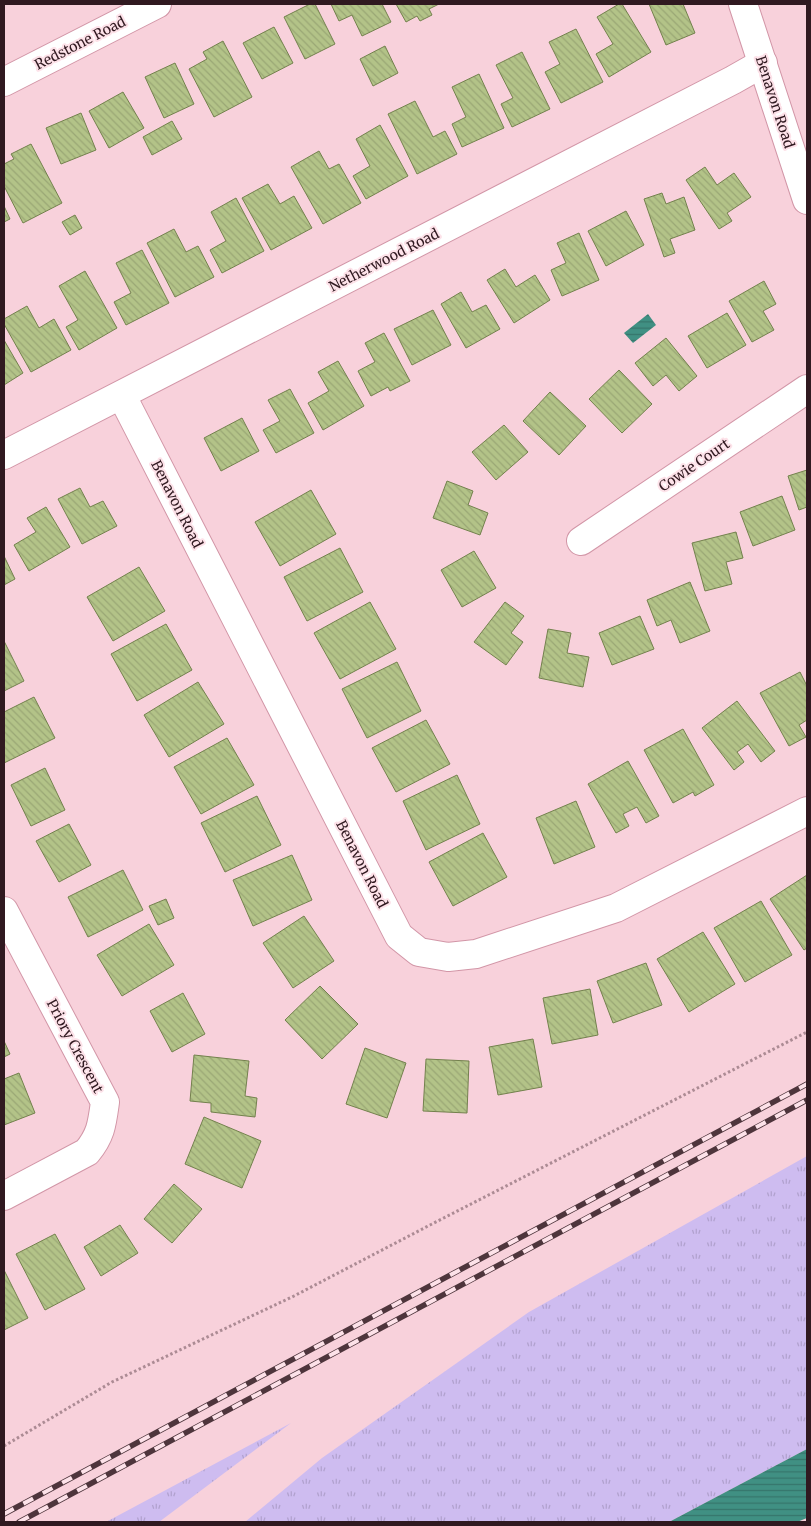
<svg xmlns="http://www.w3.org/2000/svg" width="811" height="1526" font-family="Merriweather,serif">
  <defs>
    <pattern id="grass-tufts" width="24" height="20" patternUnits="userSpaceOnUse" patternTransform="scale(1.25)"><rect width="24" height="20" fill="#cebcf0"/><path d="M3 7l-1-3M5 7V3M7 7l1-3M15 17l-1-3M17 17v-4M19 17l1-3" fill="none" stroke="#b1a1ce"/></pattern>
    <pattern id="water-rules" width="6" height="5" patternUnits="userSpaceOnUse" patternTransform="scale(1.25)"><rect width="6" height="5" fill="#409083"/><path d="M0 2.5h6" fill="none" stroke="#36756b"/></pattern>
    <pattern id="building-back-hatch" width="6" height="6" patternUnits="userSpaceOnUse" patternTransform="scale(1.25)"><rect width="6" height="6" fill="#b3c388"/><path d="M-1 5l2 2M0 0l6 6M5-1l2 2" fill="none" stroke="#9aa775"/></pattern>
  </defs>
  <rect width="100%" height="100%" fill="#f8d1db"/>
  <g fill="url(#grass-tufts)">
    <polygon points="807,1156 807,1449 669,1522 245,1522 322,1458 529,1312"/>
    <polygon points="291,1423 159,1522 106,1522"/>
  </g>
  <g fill="url(#water-rules)">
    <polygon points="648,314 656,325 633,343 624,333"/>
    <polygon points="807,1449 807,1518 797,1522 669,1522"/>
  </g>
  <g fill="url(#building-back-hatch)" stroke="#73814d">
    <polygon points="310,4 315,4 335,44 305,59 284,17"/>
    <polygon points="331,4 382,4 391,22 362,36 352,15 339,21"/>
    <polygon points="396,4 439,4 429,9 432,15 420,21 417,16 406,22"/>
    <polygon points="619,4 622,4 651,52 609,77 596,54 613,44 597,17"/>
    <polygon points="649,4 683,4 695,33 666,45"/>
    <polygon points="274,27 293,63 262,79 243,43"/>
    <polygon points="576,29 603,82 561,103 545,72 560,64 549,42"/>
    <polygon points="223,41 252,97 214,117 189,69 207,59 203,52"/>
    <polygon points="385,46 398,73 373,86 360,59"/>
    <polygon points="522,52 550,109 512,127 501,104 513,98 496,65"/>
    <polygon points="175,63 194,104 164,118 145,77"/>
    <polygon points="479,74 504,128 462,147 452,124 466,117 452,87"/>
    <polygon points="123,92 144,128 109,148 89,111"/>
    <polygon points="415,101 433,137 445,131 457,154 417,174 388,114"/>
    <polygon points="81,113 96,150 61,164 46,128"/>
    <polygon points="172,121 182,139 152,155 143,137"/>
    <polygon points="380,125 408,176 366,199 353,176 370,166 356,139"/>
    <polygon points="31,144 62,203 23,223 4,186 4,164 14,159 11,154"/>
    <polygon points="319,151 329,169 339,164 361,203 323,224 291,167"/>
    <polygon points="705,167 717,185 734,173 751,197 727,213 732,221 719,229 686,180"/>
    <polygon points="268,184 280,204 294,196 312,228 271,250 242,198"/>
    <polygon points="662,193 666,204 684,197 695,230 670,239 675,253 664,257 644,199"/>
    <polygon points="236,198 264,251 222,273 210,250 226,241 211,212"/>
    <polygon points="4,206 10,219 4,222"/>
    <polygon points="626,211 644,245 606,266 588,231"/>
    <polygon points="75,215 82,228 70,235 62,222"/>
    <polygon points="174,229 186,252 198,246 214,277 175,297 147,243"/>
    <polygon points="579,233 599,280 562,296 551,270 566,263 557,243"/>
    <polygon points="142,250 169,303 126,325 114,302 131,293 116,263"/>
    <polygon points="505,269 516,287 535,275 550,300 514,323 487,280"/>
    <polygon points="85,271 117,328 79,350 66,327 78,320 59,286"/>
    <polygon points="764,281 776,304 763,311 774,330 752,342 729,301"/>
    <polygon points="461,292 472,312 486,305 500,329 466,348 441,304"/>
    <polygon points="27,306 39,328 54,319 71,350 31,372 4,324 4,319"/>
    <polygon points="433,310 451,345 412,365 394,329"/>
    <polygon points="727,313 746,345 707,368 688,336"/>
    <polygon points="384,333 410,381 390,391 388,387 371,396 358,371 375,362 365,343"/>
    <polygon points="666,338 697,376 679,391 666,375 653,386 635,363"/>
    <polygon points="4,340 23,373 4,385"/>
    <polygon points="338,361 364,406 323,430 308,403 329,391 318,372"/>
    <polygon points="619,370 652,404 622,433 589,399"/>
    <polygon points="290,389 314,433 276,453 263,430 280,421 268,400"/>
    <polygon points="550,392 586,426 559,455 523,421"/>
    <polygon points="242,418 259,451 221,471 204,438"/>
    <polygon points="504,425 528,452 496,480 472,452"/>
    <polygon points="807,470 807,507 799,510 788,476"/>
    <polygon points="447,481 473,491 468,505 488,513 480,535 433,518"/>
    <polygon points="80,488 90,507 103,501 117,526 82,544 58,499"/>
    <polygon points="311,490 336,534 280,566 255,522"/>
    <polygon points="782,496 795,530 753,546 740,512"/>
    <polygon points="46,507 70,547 29,571 14,545 36,532 27,518"/>
    <polygon points="736,532 743,558 726,562 732,584 705,591 692,543"/>
    <polygon points="340,548 363,592 307,621 284,577"/>
    <polygon points="474,551 496,588 462,607 441,570"/>
    <polygon points="4,556 15,579 4,585"/>
    <polygon points="139,567 165,611 113,641 87,597"/>
    <polygon points="690,582 710,631 680,643 671,620 657,626 647,600"/>
    <polygon points="370,602 396,649 340,679 314,633"/>
    <polygon points="505,602 524,616 511,633 523,642 506,665 474,642"/>
    <polygon points="640,616 654,649 612,665 599,633"/>
    <polygon points="166,624 192,670 137,701 111,654"/>
    <polygon points="548,629 571,633 567,653 589,657 583,687 539,678"/>
    <polygon points="4,641 24,681 4,691"/>
    <polygon points="397,662 421,711 367,738 342,689"/>
    <polygon points="800,672 807,686 807,720 799,725 806,737 789,746 760,693"/>
    <polygon points="198,682 224,724 169,757 144,715"/>
    <polygon points="34,697 55,738 4,763 4,712"/>
    <polygon points="737,701 775,751 761,762 748,744 737,752 744,762 734,770 702,728"/>
    <polygon points="426,720 450,764 396,792 372,748"/>
    <polygon points="683,729 714,785 695,796 693,792 673,803 644,750"/>
    <polygon points="227,738 254,785 201,814 174,767"/>
    <polygon points="628,761 659,816 646,823 637,807 623,814 629,826 616,833 588,784"/>
    <polygon points="45,768 65,810 31,826 11,785"/>
    <polygon points="457,775 480,824 426,850 403,801"/>
    <polygon points="257,796 281,845 225,872 201,823"/>
    <polygon points="576,801 595,847 554,864 536,818"/>
    <polygon points="69,824 91,865 59,882 36,841"/>
    <polygon points="483,833 507,877 453,906 429,862"/>
    <polygon points="292,855 312,900 253,926 233,880"/>
    <polygon points="123,870 143,910 88,937 68,897"/>
    <polygon points="807,875 807,948 804,950 770,899"/>
    <polygon points="166,899 174,918 158,925 149,906"/>
    <polygon points="761,901 792,955 745,982 714,928"/>
    <polygon points="304,916 334,961 293,988 263,943"/>
    <polygon points="149,924 174,965 122,996 97,955"/>
    <polygon points="703,932 735,984 689,1012 657,959"/>
    <polygon points="646,963 662,1005 613,1023 597,981"/>
    <polygon points="320,986 358,1024 322,1059 285,1020"/>
    <polygon points="590,989 598,1035 552,1044 543,998"/>
    <polygon points="183,993 205,1034 172,1052 150,1011"/>
    <polygon points="533,1039 542,1087 498,1095 489,1047"/>
    <polygon points="4,1041 10,1054 4,1057"/>
    <polygon points="365,1048 406,1063 387,1118 346,1104"/>
    <polygon points="194,1055 249,1061 245,1096 257,1098 255,1117 211,1112 211,1103 190,1101"/>
    <polygon points="426,1059 469,1061 467,1113 423,1111"/>
    <polygon points="19,1073 35,1113 4,1125 4,1079"/>
    <polygon points="204,1117 261,1141 242,1188 185,1164"/>
    <polygon points="174,1184 202,1209 172,1243 144,1219"/>
    <polygon points="120,1225 138,1253 101,1276 84,1247"/>
    <polygon points="55,1234 85,1289 45,1310 16,1254"/>
    <polygon points="4,1270 28,1318 4,1330"/>
  </g>
  <g fill="none" stroke-linecap="round" stroke-linejoin="round">
    <g stroke="#d296a7" stroke-width="30">
      <g id="minor">
        <polyline points="743,4 807,200"/>
        <polyline points="4,82 157,4"/>
        <polyline points="122,396 399,936 419,952 448,957 476,954 616,908 807,811"/>
        <polyline points="4,455 733,80 763,63"/>
        <polyline points="581,541 807,389"/>
        <path d="M4 911 105 1102C102 1124 101 1135 87 1152L4 1196"/>
      </g>
    </g>
    <polyline stroke="#ac8b94" stroke-width="3" stroke-dasharray="2.5 2.5" stroke-linecap="butt" points="4,1446 112,1382 294,1296 430,1225 807,1032"/>
    <use href="#minor" stroke="#fff" stroke-width="28"/>
    <g stroke="#4e353c" stroke-width="5.5">
      <g id="rail">
        <polyline points="4,1514 807,1084"/>
        <polyline points="19,1522 807,1100"/>
      </g>
    </g>
    <use href="#rail" stroke="#fde2e9" stroke-width="4" stroke-dasharray="11" stroke-linecap="butt"/>
  </g>
  <g text-anchor="middle" stroke-width="4" stroke-linejoin="round" paint-order="stroke">
    <g font-size="14" fill="#301920" stroke="#fde2e9">
      <text transform="translate(80 43) rotate(-27)" y="5">Redstone Road</text>
      <text transform="translate(775 102) rotate(72)" y="5">Benavon Road</text>
      <text transform="translate(384 260) rotate(-27)" y="5">Netherwood Road</text>
      <text transform="translate(694 465) rotate(-34)" y="5">Cowie Court</text>
      <text transform="translate(177 504) rotate(63)" y="5">Benavon Road</text>
      <text transform="translate(362 864) rotate(63)" y="5">Benavon Road</text>
      <text transform="translate(75 1046) rotate(62)" y="5">Priory Crescent</text>
    </g>
  </g>
  <rect width="811" height="1526" fill="none" stroke="#301920" stroke-width="10"/>
</svg>
